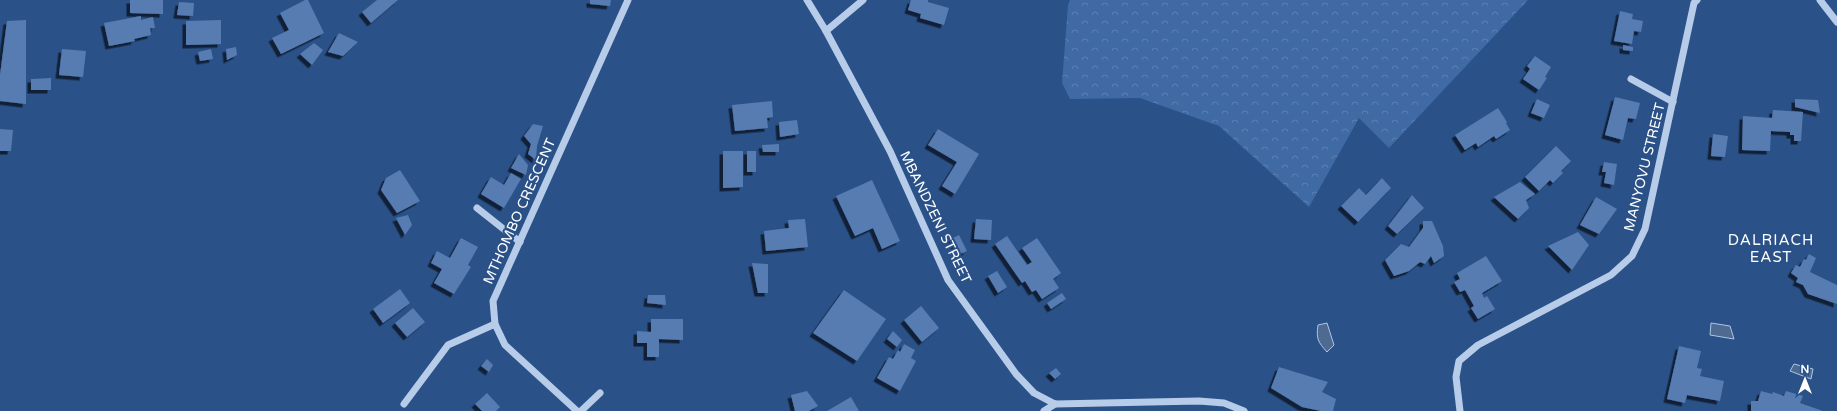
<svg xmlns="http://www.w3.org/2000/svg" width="1837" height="411" font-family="'Varela Round',sans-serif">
  <defs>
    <pattern id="forest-crowns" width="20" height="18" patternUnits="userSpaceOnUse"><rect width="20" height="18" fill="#3f6aa4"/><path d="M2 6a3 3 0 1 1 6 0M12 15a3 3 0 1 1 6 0" fill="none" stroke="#5c80b2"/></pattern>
    <filter id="shadow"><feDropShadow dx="-3.5" dy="3.5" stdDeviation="0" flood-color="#0009"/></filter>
  </defs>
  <rect width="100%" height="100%" fill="#2a5188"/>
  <polygon fill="url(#forest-crowns)" points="1070,0 1528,0 1389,148 1359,118 1309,207 1219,126 1140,98 1070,99 1062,83 1068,5"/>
  <g fill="#4f6a91" stroke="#abc6e8">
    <path d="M1327 323 1334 345 1327 352C1318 342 1316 339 1318 325Z"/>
    <polygon points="1711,323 1730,326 1734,339 1710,335"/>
    <polygon points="1794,364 1813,369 1811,379 1790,371"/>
  </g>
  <g fill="#567cb1" filter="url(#shadow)">
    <polygon points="130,0 163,0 163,14 130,13"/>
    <polygon points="305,0 308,0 324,33 281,54 272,38 289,30 280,13"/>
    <polygon points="377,0 398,0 371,23 362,12"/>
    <polygon points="590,0 611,0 610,6 590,4"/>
    <polygon points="911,0 928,0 928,2 949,8 944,25 920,18 921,14 908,10"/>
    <polygon points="179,2 194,3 193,16 177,15"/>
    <polygon points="1620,11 1633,14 1632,19 1643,21 1641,32 1634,31 1632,44 1614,41"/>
    <polygon points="141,16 141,20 153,17 155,28 150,28 151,35 134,39 135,41 109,46 104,23"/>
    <polygon points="26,20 26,104 0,101 0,75 7,21"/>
    <polygon points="221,20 221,44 186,45 186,21"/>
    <polygon points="339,33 358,42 343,56 328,52"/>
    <polygon points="314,43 323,50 312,65 300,54"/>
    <polygon points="1623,45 1633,47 1633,51 1623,50"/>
    <polygon points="236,47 237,55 227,60 226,49"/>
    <polygon points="62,49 86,51 83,77 59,75"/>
    <polygon points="211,49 213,59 200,61 198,52"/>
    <polygon points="1535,56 1551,67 1545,77 1547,78 1539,90 1523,79 1530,69 1527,66"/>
    <polygon points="51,78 51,90 31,90 31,79"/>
    <polygon points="1615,97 1640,103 1636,119 1628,118 1623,140 1605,135"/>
    <polygon points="1537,99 1550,105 1544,118 1531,113"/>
    <polygon points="1795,99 1818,100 1820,113 1795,107"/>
    <polygon points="772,101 773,117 767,118 768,128 735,131 732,105"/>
    <polygon points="1498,108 1507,122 1506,123 1510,130 1496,139 1494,136 1478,147 1476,143 1465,150 1455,135"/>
    <polygon points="1773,110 1803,112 1801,141 1794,141 1794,135 1790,135 1790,132 1771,131 1770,151 1742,150 1743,116 1772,118"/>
    <polygon points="797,120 799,134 780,137 779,122"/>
    <polygon points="533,124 543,126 537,146 536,160 528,154 531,144 524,136"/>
    <polygon points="0,129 13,130 11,151 0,151"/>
    <polygon points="938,129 979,154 955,194 942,186 957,162 928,145"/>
    <polygon points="1713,134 1728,136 1725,157 1711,156"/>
    <polygon points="779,144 779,152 763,152 762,145"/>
    <polygon points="1556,146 1571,161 1561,171 1563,173 1553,183 1550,180 1539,191 1525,177"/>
    <polygon points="723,151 743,151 743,187 723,188"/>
    <rect x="747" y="151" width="9" height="21"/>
    <polygon points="519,154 528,165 526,175 511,168"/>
    <polygon points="1604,162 1617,164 1614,185 1604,183 1606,172 1602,172"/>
    <polygon points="400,170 420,201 397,213 381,190 386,178"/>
    <polygon points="511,173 521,179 504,208 481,194 491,177 504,185"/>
    <polygon points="1382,178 1391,188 1358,222 1341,206 1359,188 1366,195"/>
    <polygon points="872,180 900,241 882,249 873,228 855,236 836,196"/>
    <polygon points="1520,182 1535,194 1526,200 1529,208 1518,219 1494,197"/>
    <polygon points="1412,195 1424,208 1397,234 1388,226"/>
    <polygon points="1596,197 1617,209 1599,234 1580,225"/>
    <polygon points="408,215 412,225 405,235 396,218"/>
    <polygon points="805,219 808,247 766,251 764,231 789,228 788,220"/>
    <polygon points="976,219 992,220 991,240 974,239"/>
    <polygon points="1423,221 1432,221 1443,246 1444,256 1434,263 1431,256 1425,264 1420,262 1409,271 1394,276 1385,260 1401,244 1409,247 1423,228"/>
    <polygon points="1578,232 1589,245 1572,270 1548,246"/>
    <polygon points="959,235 967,251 960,254 951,239"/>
    <polygon points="1007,236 1027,265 1032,262 1022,248 1037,238 1061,273 1053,279 1059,288 1042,299 1036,290 1032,292 1025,281 1022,283 995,244"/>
    <polygon points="461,238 478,247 468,265 471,267 454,294 434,283 442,269 431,263 437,251 450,258"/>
    <polygon points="1809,254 1816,258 1810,272 1837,285 1837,304 1808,294 1803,285 1796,282 1798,278 1791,273 1796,265 1800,267 1804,259 1806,260"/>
    <polygon points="1486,256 1502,281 1482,293 1484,298 1487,296 1495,309 1478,319 1471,308 1474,306 1465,290 1460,292 1454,282 1460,279 1457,273"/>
    <polygon points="752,263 768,264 768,293 758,293"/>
    <polygon points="997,271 1007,287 998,293 988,276"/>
    <polygon points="400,289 410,303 383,323 373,309"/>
    <polygon points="844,290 886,319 857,361 813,333"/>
    <polygon points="1062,293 1066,299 1051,309 1047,303"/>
    <polygon points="648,295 665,295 666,305 647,303"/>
    <polygon points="921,306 939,328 922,342 904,320"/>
    <polygon points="413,308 425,322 407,337 395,323"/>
    <polygon points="651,319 683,319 683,340 659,339 659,357 647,357 647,343 637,343 637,331 651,332"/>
    <polygon points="893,331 902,340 897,347 887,339"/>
    <polygon points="904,344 915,350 911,358 916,361 900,391 877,378 889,357 893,359 898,350 900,352"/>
    <polygon points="1679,346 1701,351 1697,368 1702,369 1700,376 1724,381 1720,401 1687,395 1685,403 1667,399"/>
    <polygon points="487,359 493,365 489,372 481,366"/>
    <polygon points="1279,367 1328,382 1322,392 1336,399 1333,411 1321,411 1302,407 1271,388"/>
    <polygon points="1056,368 1061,374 1055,379 1049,373"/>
    <polygon points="807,391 818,406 809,411 795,411 791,395"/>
    <polygon points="1761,391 1772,394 1773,392 1784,396 1786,391 1803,396 1800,403 1823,411 1751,411 1751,401 1758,401"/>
    <polygon points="487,393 500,407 496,411 482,411 475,404"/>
    <polygon points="851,397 859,411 827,411"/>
  </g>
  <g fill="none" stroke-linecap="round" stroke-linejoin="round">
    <g stroke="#b6cce8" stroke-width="7">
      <polyline points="807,0 826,31 890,151 948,280 1016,374 1034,393 1055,404 1199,401 1224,403 1244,411"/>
      <polyline points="1820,0 1837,22"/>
      <polyline points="826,31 863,0"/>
      <polyline points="1631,79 1673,102"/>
      <polyline points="477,208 520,242"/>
      <polyline points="404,404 448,345 495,324"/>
      <polyline points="577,411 505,345 495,324 493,301 628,0"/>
      <polyline points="581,411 600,393"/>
      <polyline points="1044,411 1055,404"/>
      <polyline points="1460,411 1456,377 1459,361 1478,345 1611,275 1632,256 1645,229 1694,3 1697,0"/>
    </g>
  </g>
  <g text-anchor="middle" stroke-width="4" stroke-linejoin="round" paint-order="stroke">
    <g font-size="14" fill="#fff" stroke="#2a5188">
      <text transform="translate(1644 167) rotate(-76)" y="5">MANYOVU STREET</text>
      <text transform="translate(519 211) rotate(-66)" y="5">MTHOMBO CRESCENT</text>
      <text transform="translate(936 217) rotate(64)" y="5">MBANDZENI STREET</text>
    </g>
    <g font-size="15" letter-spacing="1" fill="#fff" stroke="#2a5188">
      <text x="1771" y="245">DALRIACH<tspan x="1771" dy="17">EAST</tspan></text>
    </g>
  </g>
  <g transform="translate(1805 379)" stroke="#2a5188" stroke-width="3" paint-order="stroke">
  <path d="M0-3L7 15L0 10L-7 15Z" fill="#ffffff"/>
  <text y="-6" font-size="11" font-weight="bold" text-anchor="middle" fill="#ffffff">N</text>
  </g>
</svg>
